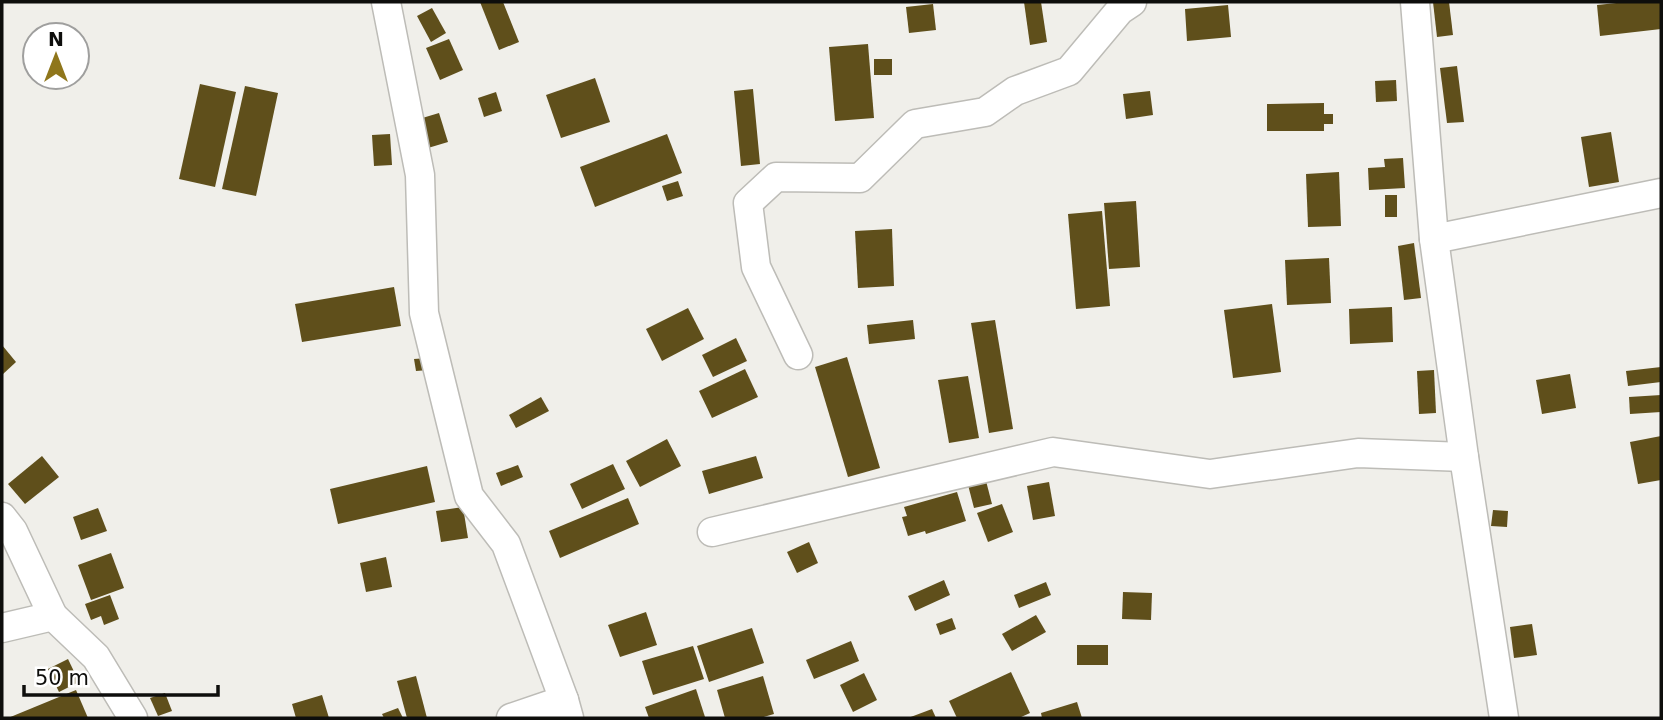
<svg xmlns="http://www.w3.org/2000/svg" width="1663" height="720" font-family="'DejaVu Sans',sans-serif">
  <rect width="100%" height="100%" fill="#f0efea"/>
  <g fill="#5f4f1b">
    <polygon points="480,2 503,2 519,42 499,50"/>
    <polygon points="1024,2 1041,2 1047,42 1030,45"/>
    <polygon points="1433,2 1449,2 1453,35 1437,37"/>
    <polygon points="1626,2 1661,2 1661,29 1600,36 1597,5"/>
    <polygon points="933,4 936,30 909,33 906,7"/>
    <polygon points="1228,5 1231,37 1187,41 1185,9"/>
    <polygon points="432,8 446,33 431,42 417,16"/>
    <polygon points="449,39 463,70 440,80 426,48"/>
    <polygon points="868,44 874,118 835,121 829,47"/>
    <rect x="874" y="59" width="18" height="16"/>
    <polygon points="1457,66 1464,122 1447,123 1440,68"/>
    <polygon points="595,78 610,122 561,138 546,95"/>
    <polygon points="1396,80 1397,101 1376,102 1375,81"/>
    <polygon points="200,84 236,92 215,187 179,179"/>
    <polygon points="245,86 278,93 256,196 222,189"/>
    <polygon points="753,89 760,164 741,166 734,91"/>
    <polygon points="1150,91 1153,115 1126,119 1123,94"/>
    <polygon points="496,92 502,111 484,117 478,98"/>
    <polygon points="1324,103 1324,114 1333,114 1333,124 1324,124 1324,131 1267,131 1267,104"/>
    <polygon points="439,113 448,142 428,148 419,119"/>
    <polygon points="1611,132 1619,182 1589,187 1581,137"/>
    <polygon points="390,134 392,165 374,166 372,135"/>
    <polygon points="667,134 682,173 595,207 580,167"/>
    <polygon points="1403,158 1405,188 1369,190 1368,168 1385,167 1384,159"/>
    <polygon points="1339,172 1341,226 1308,227 1306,174"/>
    <polygon points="678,181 683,196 667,201 662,186"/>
    <rect x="1385" y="195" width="12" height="22"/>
    <polygon points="1136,201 1140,267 1109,269 1104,203"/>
    <polygon points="1102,211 1110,306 1076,309 1068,214"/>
    <polygon points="892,229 894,286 858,288 855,231"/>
    <polygon points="1414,243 1421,298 1404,300 1398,246"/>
    <polygon points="1329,258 1331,303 1287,305 1285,260"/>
    <polygon points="394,287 401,326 302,342 295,304"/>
    <polygon points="1272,304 1281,372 1233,378 1224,310"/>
    <polygon points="1392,307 1393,342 1350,344 1349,309"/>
    <polygon points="688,308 704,339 662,361 646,329"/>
    <polygon points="913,320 915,339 869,344 867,325"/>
    <polygon points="995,320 1013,429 989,433 971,323"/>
    <polygon points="736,338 747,361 713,377 702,355"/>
    <polygon points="2,345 16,362 2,375"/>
    <polygon points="847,357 880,468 848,477 815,367"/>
    <polygon points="428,358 429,370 416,371 414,359"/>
    <polygon points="1661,367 1661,382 1628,386 1626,371"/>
    <polygon points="745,369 758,397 712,418 699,391"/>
    <polygon points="1434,370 1436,413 1419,414 1417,371"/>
    <polygon points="1570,374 1576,408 1542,414 1536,380"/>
    <polygon points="968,376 979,438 949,443 938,380"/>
    <polygon points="1661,395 1661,412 1630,414 1629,397"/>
    <polygon points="541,397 549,411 516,428 509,415"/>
    <polygon points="1661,436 1661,480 1638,484 1630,442"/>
    <polygon points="667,439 681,466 640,487 626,461"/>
    <polygon points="42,456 59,477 25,504 8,484"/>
    <polygon points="756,456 763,478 709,494 702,471"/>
    <polygon points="613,464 625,489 582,509 570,484"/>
    <polygon points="518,465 523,477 501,486 496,473"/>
    <polygon points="427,466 435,502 338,524 330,489"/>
    <polygon points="986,481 992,504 974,508 968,485"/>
    <polygon points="1049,482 1055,516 1033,520 1027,486"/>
    <polygon points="957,492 966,521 926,534 925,531 908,536 902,517 907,516 904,507"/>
    <polygon points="628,498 639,524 560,558 549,531"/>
    <polygon points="1002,504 1013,532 988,542 977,513"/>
    <polygon points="463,507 468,538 441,542 436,511"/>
    <polygon points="98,508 107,531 81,540 73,517"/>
    <polygon points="1493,510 1508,511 1507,527 1491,526"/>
    <polygon points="809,542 818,563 797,573 787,552"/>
    <polygon points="111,553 124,588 91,600 78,565"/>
    <polygon points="386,557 392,587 366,592 360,563"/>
    <polygon points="944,580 950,595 915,611 908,596"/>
    <polygon points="1046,582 1051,595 1019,608 1014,595"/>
    <polygon points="1123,592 1152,593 1151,620 1122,619"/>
    <polygon points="110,595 119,619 104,625 101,616 91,620 85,604"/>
    <polygon points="646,612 657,645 620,657 608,625"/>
    <polygon points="1036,615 1046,632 1012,651 1002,634"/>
    <polygon points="952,618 956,629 940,635 936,624"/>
    <polygon points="1532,624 1537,655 1514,658 1510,627"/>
    <polygon points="752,628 764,663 709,682 697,646"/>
    <polygon points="851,641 859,661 814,679 806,660"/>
    <rect x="1077" y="645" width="31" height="20"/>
    <polygon points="693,646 704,679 653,695 642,661"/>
    <polygon points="68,659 79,682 59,692 48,669"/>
    <polygon points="1011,672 1030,713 1019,718 957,718 949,701"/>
    <polygon points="864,673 877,700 853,712 840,685"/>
    <polygon points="416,676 427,718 407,718 397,681"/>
    <polygon points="763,676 774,714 760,718 725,718 717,690"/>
    <polygon points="696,689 705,717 649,718 645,707"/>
    <polygon points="76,690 88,718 8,718"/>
    <polygon points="165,693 172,711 158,716 150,698"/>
    <polygon points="322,695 329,718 296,718 292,704"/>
    <polygon points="1077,702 1082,718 1042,718 1041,713"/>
    <polygon points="398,708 403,718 384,718 382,714"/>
    <polygon points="932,709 936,718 908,718"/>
  </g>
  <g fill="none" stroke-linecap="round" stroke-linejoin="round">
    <g stroke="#bdbcb7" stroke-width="31">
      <g id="minor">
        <polyline points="386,2 420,175 424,313 469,496 506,544 564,700 569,718"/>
        <polyline points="1415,2 1434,239 1464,457 1504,718"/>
        <polyline points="1434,239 1661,193"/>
        <polyline points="798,355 756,267 748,203 776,177 860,178 915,124 985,112 1015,91 1069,71 1120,10 1132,2"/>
        <polyline points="2,517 13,531 53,616 96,657 133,718"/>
        <polyline points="712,532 1053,452 1210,474 1358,453 1464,457"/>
        <polyline points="2,628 53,616"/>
        <polyline points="511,718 564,700"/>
      </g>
    </g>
    <use href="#minor" stroke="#fff" stroke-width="28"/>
  </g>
  <rect width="1663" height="720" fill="none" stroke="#0e0e0c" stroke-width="7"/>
  <g transform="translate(56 56)"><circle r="33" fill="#ffffff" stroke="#9f9f9e" stroke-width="2"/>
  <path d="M0-5L12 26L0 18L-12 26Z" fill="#8f761b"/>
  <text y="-10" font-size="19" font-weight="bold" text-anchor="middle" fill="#0e0e0c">N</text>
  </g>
  <path d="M24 685v10h194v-10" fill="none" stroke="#0e0e0c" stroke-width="3.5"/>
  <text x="35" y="685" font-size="21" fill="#0e0e0c" stroke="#ffffff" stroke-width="5" paint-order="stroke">50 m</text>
</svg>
